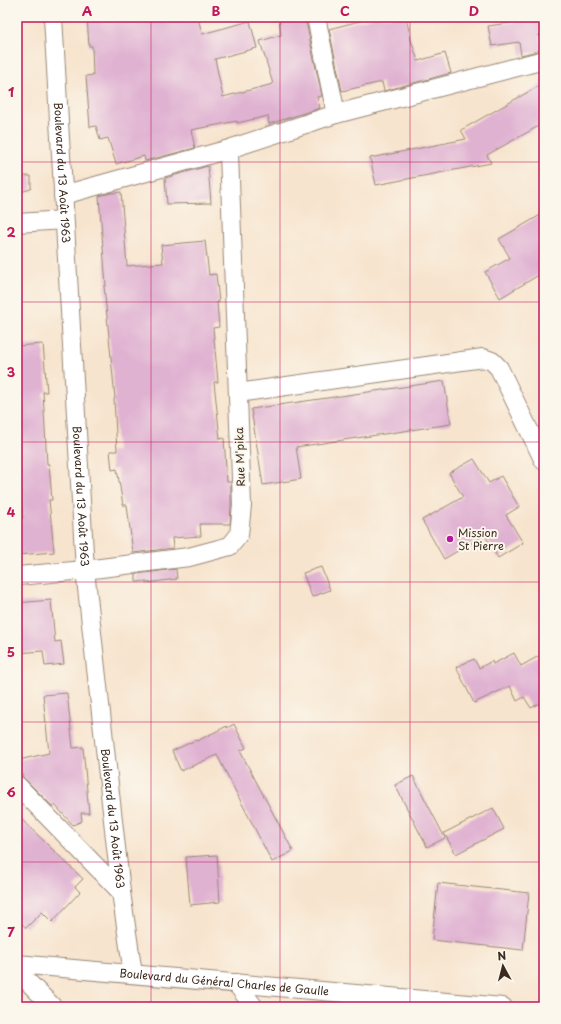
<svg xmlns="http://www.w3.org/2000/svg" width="561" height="1024" font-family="'Playpen Sans',sans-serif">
  <rect width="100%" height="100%" fill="#fbf7ec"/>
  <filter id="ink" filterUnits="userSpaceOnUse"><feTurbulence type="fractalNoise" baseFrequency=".025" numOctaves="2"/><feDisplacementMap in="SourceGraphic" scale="8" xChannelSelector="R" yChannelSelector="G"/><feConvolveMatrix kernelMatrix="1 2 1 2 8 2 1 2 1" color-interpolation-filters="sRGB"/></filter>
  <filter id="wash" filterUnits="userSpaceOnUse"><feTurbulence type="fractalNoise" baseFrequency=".012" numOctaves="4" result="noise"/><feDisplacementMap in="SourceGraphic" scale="16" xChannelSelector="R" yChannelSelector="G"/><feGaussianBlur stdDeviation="0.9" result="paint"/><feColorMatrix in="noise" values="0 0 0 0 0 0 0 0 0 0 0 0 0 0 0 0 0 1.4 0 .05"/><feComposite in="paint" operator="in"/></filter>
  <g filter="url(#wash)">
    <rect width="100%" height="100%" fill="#f7e4ce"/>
    <g id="blocks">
      <g fill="#e0b2d2">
        <polygon points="87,17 198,17 202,34 250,21 257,48 215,59 223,97 273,84 260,41 281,35 279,17 303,17 304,23 306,22 322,96 317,97 320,108 269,124 268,116 237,123 237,121 191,130 195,148 145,161 144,156 116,164 108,138 100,140 96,126 90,127 86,76 93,75 92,46 89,46"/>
        <polygon points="375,17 406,17 411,40 418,61 445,53 451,73 384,91 382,82 342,91 329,29"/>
        <polygon points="514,17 544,17 544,34 539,35 542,50 521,55 519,42 492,46 488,26 515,22"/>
        <polygon points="544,83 544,123 487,155 491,163 376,185 370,158 466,139 461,130"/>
        <polygon points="208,166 211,203 167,204 165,178"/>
        <polygon points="17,176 31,176 31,189 17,193"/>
        <polygon points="121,192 127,266 163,263 161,245 205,241 209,275 216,274 219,302 217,302 219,327 213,328 218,382 214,382 220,439 224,438 227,482 231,482 231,505 230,524 200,524 201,536 172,538 173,548 133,553 127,505 123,505 117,469 112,470 110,451 117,451 114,399 115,398 104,286 106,286 99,196 111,193"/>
        <polygon points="544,213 544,272 500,298 485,272 510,258 499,239"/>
        <polygon points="43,344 47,392 43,392 47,464 49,464 52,500 49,500 54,552 18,555 17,518 23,518 17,446 17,346"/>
        <polygon points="444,381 451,424 296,447 301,479 263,485 251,409"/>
        <polygon points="474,459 489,483 501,476 519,507 506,515 523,543 498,558 485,535 444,559 422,520 463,497 449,473"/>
        <polygon points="321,567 330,590 312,597 303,573"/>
        <polygon points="176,569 177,579 146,583 146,581 136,582 136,574"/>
        <polygon points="51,600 55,642 61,641 64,664 45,666 43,651 17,653 17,603"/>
        <polygon points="514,653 521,666 544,653 544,701 531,708 524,697 517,701 510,686 474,703 456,667 474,659 479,668 492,661 493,664"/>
        <polygon points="67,693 73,748 83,747 89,813 81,813 82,821 73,825 54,804 52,806 23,777 19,760 49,753 43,695"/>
        <polygon points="234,724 246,748 240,751 293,851 272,862 217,755 181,771 172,751 196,740 197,741 227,726 227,728"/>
        <polygon points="413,776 445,838 427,847 395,785"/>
        <polygon points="493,808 504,829 456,854 444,833"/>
        <polygon points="17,815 83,879 75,887 80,892 52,922 42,912 26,928 17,918"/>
        <polygon points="217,855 220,902 190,905 186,857"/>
        <polygon points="438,883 529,893 523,950 432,940"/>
      </g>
    </g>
  </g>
  <g filter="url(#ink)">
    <use href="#blocks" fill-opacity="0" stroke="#998776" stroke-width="1"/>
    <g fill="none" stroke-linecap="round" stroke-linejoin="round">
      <g stroke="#998776" stroke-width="20">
        <g id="street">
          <path id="s1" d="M53 17 85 570 121 892 133 974"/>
          <polyline points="316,17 336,114"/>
          <polyline points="63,195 226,150 336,114 544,60"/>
          <polyline points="17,223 64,220"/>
          <polyline points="238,393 483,358 492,361 499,368 544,461"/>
          <polyline points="17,576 85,570 189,557 230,546 239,535 242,505 229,153 226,150"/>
          <polyline points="17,785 121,892"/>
          <path id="s2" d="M17 964 503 1007"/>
          <polyline points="17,971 53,1007"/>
          <polyline points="236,983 254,1007"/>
        </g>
      </g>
      <use href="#street" stroke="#fff" stroke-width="18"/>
    </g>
  </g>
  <path fill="none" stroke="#c2185b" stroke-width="1" stroke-opacity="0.55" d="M151 17V1007M280 17V1007M410 17V1007M17 162H544M17 302H544M17 442H544M17 582H544M17 722H544M17 862H544"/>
  <circle fill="#b5179e" stroke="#fbf7ec" stroke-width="1.5" cx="450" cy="539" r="4"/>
  <g text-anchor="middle" stroke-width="4" stroke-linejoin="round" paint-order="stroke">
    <g font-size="11" fill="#3b2a1e" stroke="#fbf7ec">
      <text dy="4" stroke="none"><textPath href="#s1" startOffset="156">Boulevard du 13 Août 1963</textPath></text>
      <text transform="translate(240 457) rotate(-92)" y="4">Rue M'pika</text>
      <text dy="4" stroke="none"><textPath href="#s1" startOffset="480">Boulevard du 13 Août 1963</textPath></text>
      <text dy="4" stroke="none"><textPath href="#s1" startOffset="804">Boulevard du 13 Août 1963</textPath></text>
      <text dy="4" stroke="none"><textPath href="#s2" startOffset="208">Boulevard du Général Charles de Gaulle</textPath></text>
    </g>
    <g font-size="11" fill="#3b2a1e" stroke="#fbf7ec" text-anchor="start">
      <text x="458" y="537">Mission<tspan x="458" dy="13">St Pierre</tspan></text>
    </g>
  </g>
  <rect width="561" height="1024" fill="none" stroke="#fbf7ec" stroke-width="44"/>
  <g transform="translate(503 966) rotate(353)" stroke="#fbf7ec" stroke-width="3" paint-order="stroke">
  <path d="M0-3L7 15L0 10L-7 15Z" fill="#3b2a1e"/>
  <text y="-6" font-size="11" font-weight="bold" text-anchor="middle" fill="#3b2a1e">N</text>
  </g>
  <rect x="22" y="22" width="517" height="980" fill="none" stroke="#c2185b" stroke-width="1.5"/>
  <g font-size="13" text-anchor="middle" font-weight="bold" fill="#c2185b">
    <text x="87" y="16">A</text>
    <text x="216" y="16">B</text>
    <text x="345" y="16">C</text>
    <text x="474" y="16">D</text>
    <text x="11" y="97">1</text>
    <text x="11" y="237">2</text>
    <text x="11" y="377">3</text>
    <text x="11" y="517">4</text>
    <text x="11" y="657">5</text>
    <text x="11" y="797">6</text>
    <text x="11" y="937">7</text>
  </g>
</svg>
